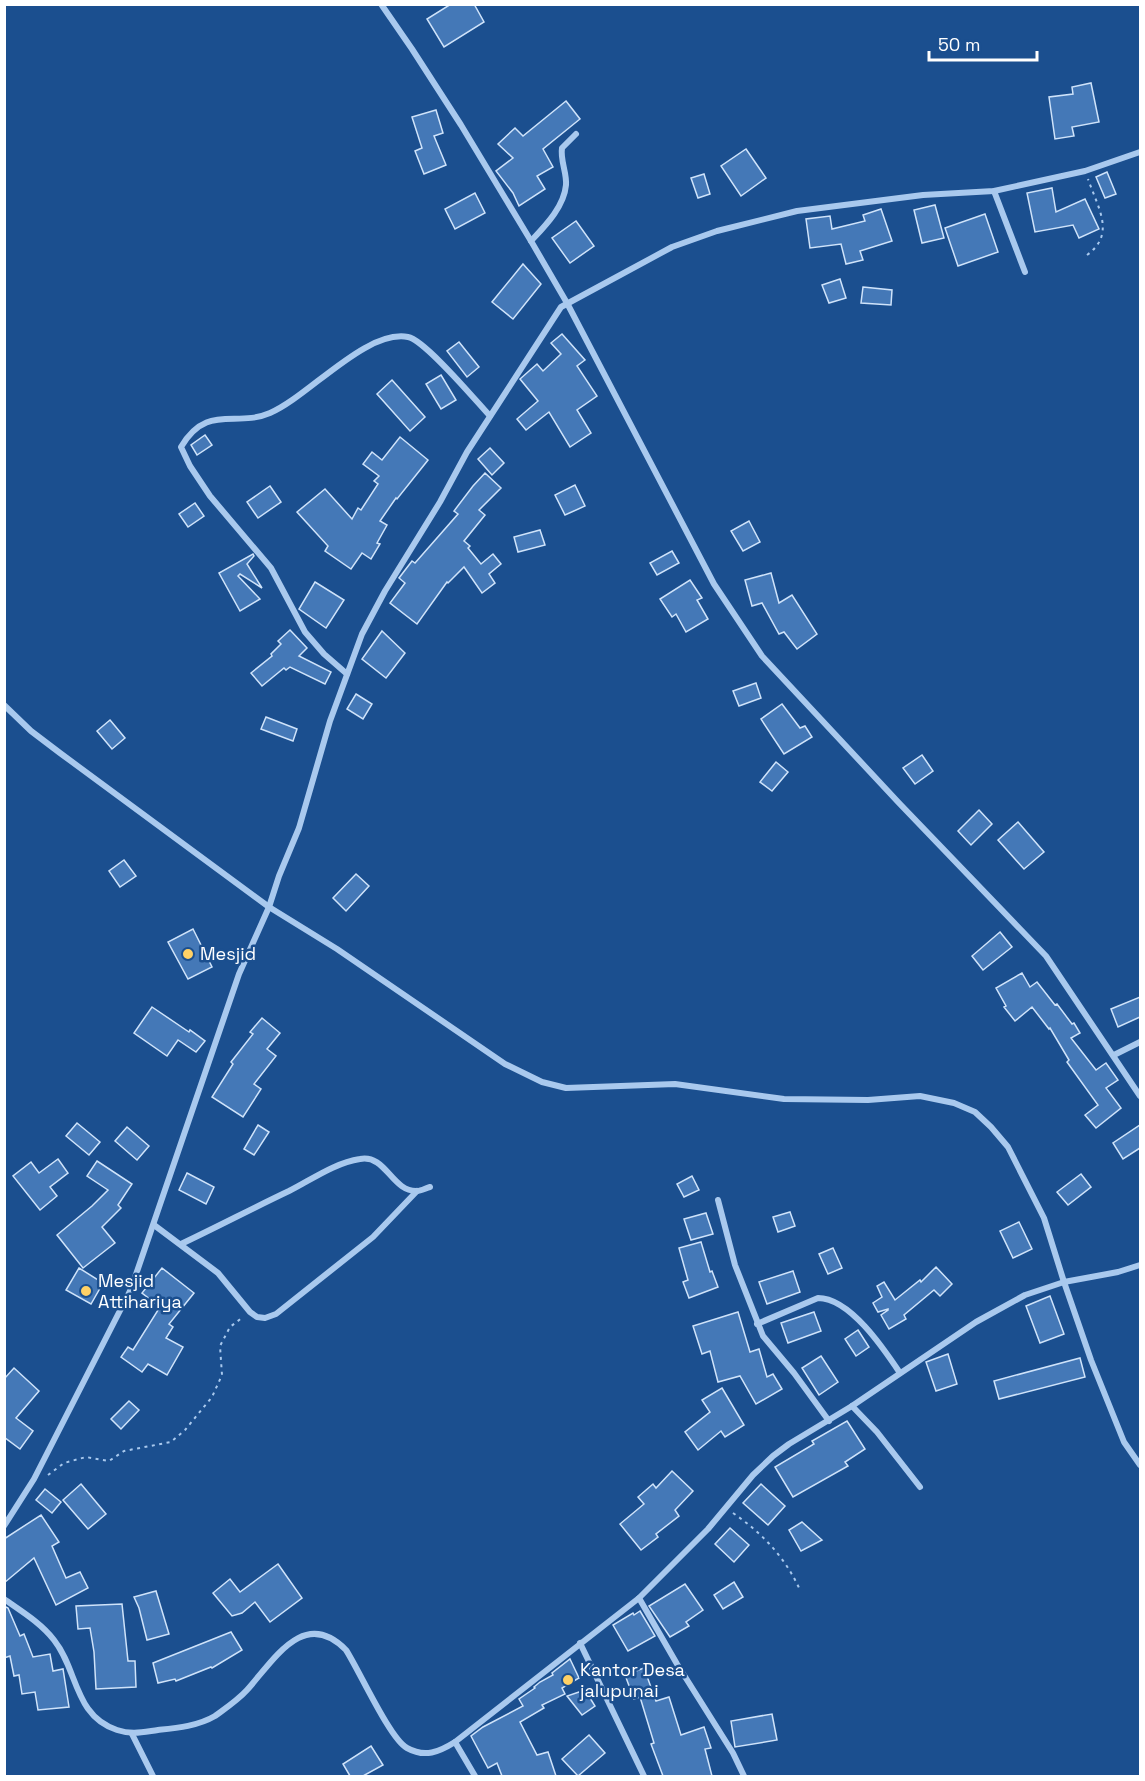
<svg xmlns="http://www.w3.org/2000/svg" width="1145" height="1781" font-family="'Space Grotesk',sans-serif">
  <rect width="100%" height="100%" fill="#1b4f8f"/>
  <g fill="#4478b7" stroke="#cfe3fa" stroke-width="1.5">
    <polygon points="451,4 474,4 484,22 444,47 427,19"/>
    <polygon points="1091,83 1099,122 1072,127 1074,136 1055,139 1049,97 1073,94 1072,87"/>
    <polygon points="566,101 580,119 543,149 553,167 537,176 545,189 519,206 513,193 496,171 513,158 498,144 515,128 523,136"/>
    <polygon points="436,110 443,133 434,136 446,165 424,174 415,151 422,148 412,117"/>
    <polygon points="746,149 766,178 741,196 721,166"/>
    <polygon points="1107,172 1116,194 1105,198 1096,177"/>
    <polygon points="704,174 710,194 698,198 691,178"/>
    <polygon points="1052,188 1056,212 1085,199 1099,229 1079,238 1073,225 1035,232 1027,193"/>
    <polygon points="475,193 485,213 455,229 445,209"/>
    <polygon points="935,205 944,238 922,243 914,210"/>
    <polygon points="881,209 892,241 860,251 863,260 846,264 841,244 810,248 806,219 830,216 832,229 865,221 863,215"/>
    <polygon points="985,214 998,252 958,266 945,228"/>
    <polygon points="576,221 594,246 570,263 552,238"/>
    <polygon points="523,264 541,284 513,319 492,302"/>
    <polygon points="840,279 846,298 829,303 822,285"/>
    <polygon points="863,287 892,290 891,305 861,303"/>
    <polygon points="562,334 585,360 577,366 597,396 577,410 591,433 570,447 549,412 526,430 517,419 538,401 520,379 537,364 543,371 561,354 551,343"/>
    <polygon points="459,342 479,367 467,377 447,351"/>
    <polygon points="441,375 456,400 441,409 426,384"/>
    <polygon points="392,380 425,417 410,431 377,394"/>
    <polygon points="205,435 212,445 197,455 191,445"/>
    <polygon points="400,437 428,460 397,499 396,498 380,521 387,525 377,543 380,544 371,559 362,553 351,569 325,551 328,546 297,512 325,489 352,519 358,508 361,510 378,484 374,481 379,476 363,464 372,452 382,460"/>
    <polygon points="490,448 504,463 492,475 478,459"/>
    <polygon points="485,473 501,488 479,510 485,515 464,541 470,546 468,548 481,564 493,554 501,564 489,574 495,583 482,593 464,567 448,583 447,582 417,624 390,603 405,583 399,578 412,561 415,563 458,514 454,511 473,486"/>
    <polygon points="575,485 585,506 565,515 555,495"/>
    <polygon points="270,486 281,502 258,518 247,502"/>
    <polygon points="195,503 204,516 188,527 179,514"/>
    <polygon points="749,521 760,542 743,551 731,531"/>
    <polygon points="540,530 545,545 518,552 514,537"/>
    <polygon points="672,551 679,563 657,575 650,563"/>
    <polygon points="253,554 254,556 247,564 262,588 240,574 238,576 260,599 240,611 219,573"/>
    <polygon points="771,573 779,603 792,595 817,634 797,649 784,632 779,634 762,603 752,606 745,580"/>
    <polygon points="690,580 702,598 697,600 708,619 686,632 676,614 672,617 660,599"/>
    <polygon points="315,582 344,600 326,628 299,609"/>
    <polygon points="290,630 307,648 299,656 331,672 325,684 290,667 286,670 284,668 262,686 251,673 272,656 271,654 281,644 278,641"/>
    <polygon points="382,631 405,653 386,678 362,659"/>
    <polygon points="756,683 761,698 739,706 733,691"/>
    <polygon points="356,694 372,704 363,719 347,709"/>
    <polygon points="782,704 800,728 805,726 812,737 784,754 761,719"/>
    <polygon points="266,717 297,729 293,741 261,729"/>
    <polygon points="110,720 125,738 112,749 97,731"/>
    <polygon points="922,755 933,771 915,784 903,768"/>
    <polygon points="776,762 788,772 772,791 760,782"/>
    <polygon points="979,810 992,824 971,845 958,831"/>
    <polygon points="1018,822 1044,852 1024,869 998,840"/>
    <polygon points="124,860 136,876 120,887 109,871"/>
    <polygon points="356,874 369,886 346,911 333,898"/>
    <polygon points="193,929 212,967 188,979 168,942"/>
    <polygon points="1000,932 1012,947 983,970 972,956"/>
    <polygon points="1022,973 1030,987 1037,982 1055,1005 1057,1004 1072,1024 1074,1023 1080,1033 1071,1038 1096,1070 1106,1063 1118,1080 1106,1088 1121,1108 1096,1128 1085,1115 1098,1105 1067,1062 1069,1060 1050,1028 1049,1029 1032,1007 1015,1021 1004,1007 1006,1006 996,988"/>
    <polygon points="1140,997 1140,1017 1118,1027 1111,1009"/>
    <polygon points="152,1007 189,1032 190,1030 205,1041 196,1052 178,1040 167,1056 134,1033"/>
    <polygon points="262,1018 280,1033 267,1049 276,1056 254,1084 261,1089 243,1117 212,1097 233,1064 231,1062 253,1034 250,1032"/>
    <polygon points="77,1123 100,1142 89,1155 66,1136"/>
    <polygon points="258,1125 269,1132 254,1155 244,1149"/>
    <polygon points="1140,1125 1140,1148 1123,1159 1113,1143"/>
    <polygon points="127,1127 149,1146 137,1160 115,1141"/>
    <polygon points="58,1159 68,1173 50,1187 57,1196 40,1210 13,1176 31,1162 39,1173"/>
    <polygon points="97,1161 132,1184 118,1205 121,1208 102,1227 115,1243 83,1268 57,1235 92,1206 108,1190 87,1176"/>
    <polygon points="187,1173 214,1187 206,1204 179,1190"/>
    <polygon points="1081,1174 1091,1187 1068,1205 1057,1192"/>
    <polygon points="692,1176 699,1190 684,1197 677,1184"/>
    <polygon points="790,1212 795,1226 778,1232 773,1217"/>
    <polygon points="706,1213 713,1234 691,1240 684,1219"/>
    <polygon points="1019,1222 1032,1249 1013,1258 1000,1231"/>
    <polygon points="701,1242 710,1272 712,1271 718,1287 689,1298 683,1282 688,1280 679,1248"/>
    <polygon points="833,1248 842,1268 828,1274 819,1254"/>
    <polygon points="936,1267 952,1284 940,1296 934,1290 904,1315 906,1319 889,1329 881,1315 888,1310 888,1309 878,1312 873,1303 882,1297 877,1286 884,1282 895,1300 920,1280 921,1282"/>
    <polygon points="79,1268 103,1283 91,1304 66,1290"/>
    <polygon points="162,1268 194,1293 169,1324 173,1327 166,1338 183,1347 167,1375 148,1364 142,1372 121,1357 128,1347 133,1350 160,1307 142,1293"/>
    <polygon points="793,1271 800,1292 767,1304 759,1282"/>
    <polygon points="1050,1296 1064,1334 1040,1343 1026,1306"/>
    <polygon points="738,1312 750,1352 759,1349 767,1377 773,1374 782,1389 756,1404 740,1376 718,1382 710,1351 702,1354 693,1326"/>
    <polygon points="814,1312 821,1331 788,1343 781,1323"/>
    <polygon points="858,1330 869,1347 856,1356 845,1339"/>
    <polygon points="948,1354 957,1384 936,1391 926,1362"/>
    <polygon points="821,1356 838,1382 819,1395 802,1368"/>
    <polygon points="1080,1358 1085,1377 999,1399 994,1381"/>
    <polygon points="14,1368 39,1391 16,1418 33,1431 20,1449 4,1437 4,1379"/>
    <polygon points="722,1388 744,1425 725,1437 721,1431 698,1450 685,1432 710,1412 702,1400"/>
    <polygon points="129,1401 139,1410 121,1429 111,1419"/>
    <polygon points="847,1421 865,1449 845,1462 848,1466 793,1497 775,1467 814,1444 812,1441"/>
    <polygon points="672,1471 693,1491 675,1510 679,1516 656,1534 658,1537 641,1550 620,1524 644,1504 638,1497 653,1484 656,1488"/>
    <polygon points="81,1484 106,1514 88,1529 63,1500"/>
    <polygon points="761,1484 785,1506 768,1525 743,1503"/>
    <polygon points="45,1489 61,1502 52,1513 36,1500"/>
    <polygon points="41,1515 59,1542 52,1546 66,1578 80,1572 88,1588 56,1605 34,1558 4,1583 4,1539"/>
    <polygon points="802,1522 822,1540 801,1551 789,1530"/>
    <polygon points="730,1528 749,1545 734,1562 715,1544"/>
    <polygon points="278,1564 302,1598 270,1622 255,1602 242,1613 232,1616 213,1593 230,1579 240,1592"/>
    <polygon points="734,1582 743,1597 723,1609 714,1595"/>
    <polygon points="685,1584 703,1610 686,1622 689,1626 670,1637 649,1606"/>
    <polygon points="156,1591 169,1634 147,1640 139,1608 134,1597"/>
    <polygon points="122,1604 128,1661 135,1661 136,1687 96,1689 94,1652 90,1628 78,1629 76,1606"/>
    <polygon points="4,1606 8,1608 20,1636 24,1634 33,1657 50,1654 53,1671 63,1669 69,1707 38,1710 35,1692 22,1694 19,1675 14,1676 10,1656 4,1658"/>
    <polygon points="640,1611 655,1636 628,1651 613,1625 633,1613 634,1615"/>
    <polygon points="231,1632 242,1650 212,1668 211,1667 176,1681 175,1679 158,1683 153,1663"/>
    <polygon points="570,1659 579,1678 562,1688 565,1694 542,1705 544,1708 520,1722 537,1755 548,1752 556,1776 502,1776 497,1763 488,1768 471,1736 483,1727 523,1706 519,1699 535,1688 534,1687 540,1682 553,1675 552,1673"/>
    <polygon points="644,1668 656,1701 669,1697 681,1735 704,1727 711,1748 705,1749 712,1776 663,1776 651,1744 654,1743 640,1697 634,1699 625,1675"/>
    <polygon points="585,1690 595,1706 582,1715 567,1696"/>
    <polygon points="772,1714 777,1740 735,1747 731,1721"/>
    <polygon points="589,1735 605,1753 578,1776 562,1759"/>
    <polygon points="371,1746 383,1765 363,1776 350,1776 343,1764"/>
  </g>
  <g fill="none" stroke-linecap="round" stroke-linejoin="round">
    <g stroke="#a9c9ee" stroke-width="2" stroke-dasharray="3 4.5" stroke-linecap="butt">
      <path d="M1087 255C1116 234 1098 208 1088 179"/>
      <polyline points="48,1475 64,1463 86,1457 109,1461 124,1451 171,1442 185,1430 212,1397 222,1375 220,1346 230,1327 243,1317"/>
      <path d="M733 1513C762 1533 785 1557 800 1590"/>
    </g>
    <g stroke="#a9c9ee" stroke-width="6">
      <polyline points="381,4 412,49 461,125 531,241 567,303 714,584 762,656 899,803 1046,956 1140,1096"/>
      <polyline points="994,191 1025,272"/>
      <path d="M531 241C545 226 564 207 566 185 567 173 560 160 562 148L576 134"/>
      <path d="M347 674 324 654 305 632 271 568 210 496 190 466 181 447C207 403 235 428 270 413 308 397 366 329 408 337 425 340 476 401 490 416"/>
      <polyline points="4,705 31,731 60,753 269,907 337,949 505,1064 542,1082 566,1088 675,1084 784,1099 868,1100 920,1096 954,1103 975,1112 991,1127 1008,1147 1044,1218 1064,1282 1091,1360 1124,1442 1140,1465"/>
      <polyline points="1114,1055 1140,1042"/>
      <polyline points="718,1200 735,1265 763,1336 794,1373 829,1421"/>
      <polyline points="154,1225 218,1273 250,1312 257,1317 265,1318 276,1314 373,1237 417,1191"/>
      <path d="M181 1244C217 1227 253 1208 289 1191 311 1180 334 1163 360 1159 386 1154 392 1192 417 1191 421 1191 426 1188 430 1187"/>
      <path d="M757 1324 818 1298C850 1298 884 1349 900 1373"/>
      <polyline points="852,1406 877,1432 920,1487"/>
      <polyline points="4,1526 34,1479 131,1289 239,974 269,907 279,876 299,828 330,721 362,634 385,591 440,502 467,452 561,307 672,247 717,231 797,211 923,195 994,191 1085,171 1140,152"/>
      <polyline points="639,1598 677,1664 733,1753 744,1776"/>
      <path d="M4 1599C21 1611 41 1623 54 1640 78 1670 74 1716 117 1730 132 1735 143 1732 158 1730 177 1728 198 1726 215 1716 226 1708 238 1700 247 1690 274 1660 304 1607 346 1650 359 1670 390 1739 407 1748 425 1758 439 1752 455 1742L639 1598 708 1529 753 1475 773 1456 789 1444 852 1406 976 1322 1025 1295 1064 1282 1118 1272 1140 1265"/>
      <polyline points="580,1643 644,1776"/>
      <polyline points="132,1734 153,1776"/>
      <polyline points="455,1742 475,1776"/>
    </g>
  </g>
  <g fill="#ffd166" stroke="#1b4f8f" stroke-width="2">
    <circle cx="188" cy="954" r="6"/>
    <circle cx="86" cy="1291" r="6"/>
    <circle cx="568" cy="1680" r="6"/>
  </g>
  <g text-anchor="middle" stroke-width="5" stroke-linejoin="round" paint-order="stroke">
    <g font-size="18" fill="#fff" stroke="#1b4f8f" text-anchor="start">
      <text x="200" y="960">Mesjid</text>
      <text x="98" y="1287">Mesjid<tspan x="98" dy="21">Attihariya</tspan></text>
      <text x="580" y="1676">Kantor Desa<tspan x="580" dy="21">jalupunai</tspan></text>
    </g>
  </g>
  <rect width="1145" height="1781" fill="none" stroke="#ffffff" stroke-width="12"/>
  <path d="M929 51v9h108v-9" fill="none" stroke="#ffffff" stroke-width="3"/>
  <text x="938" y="51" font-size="18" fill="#ffffff" stroke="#1b4f8f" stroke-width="4.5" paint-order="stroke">50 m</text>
</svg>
